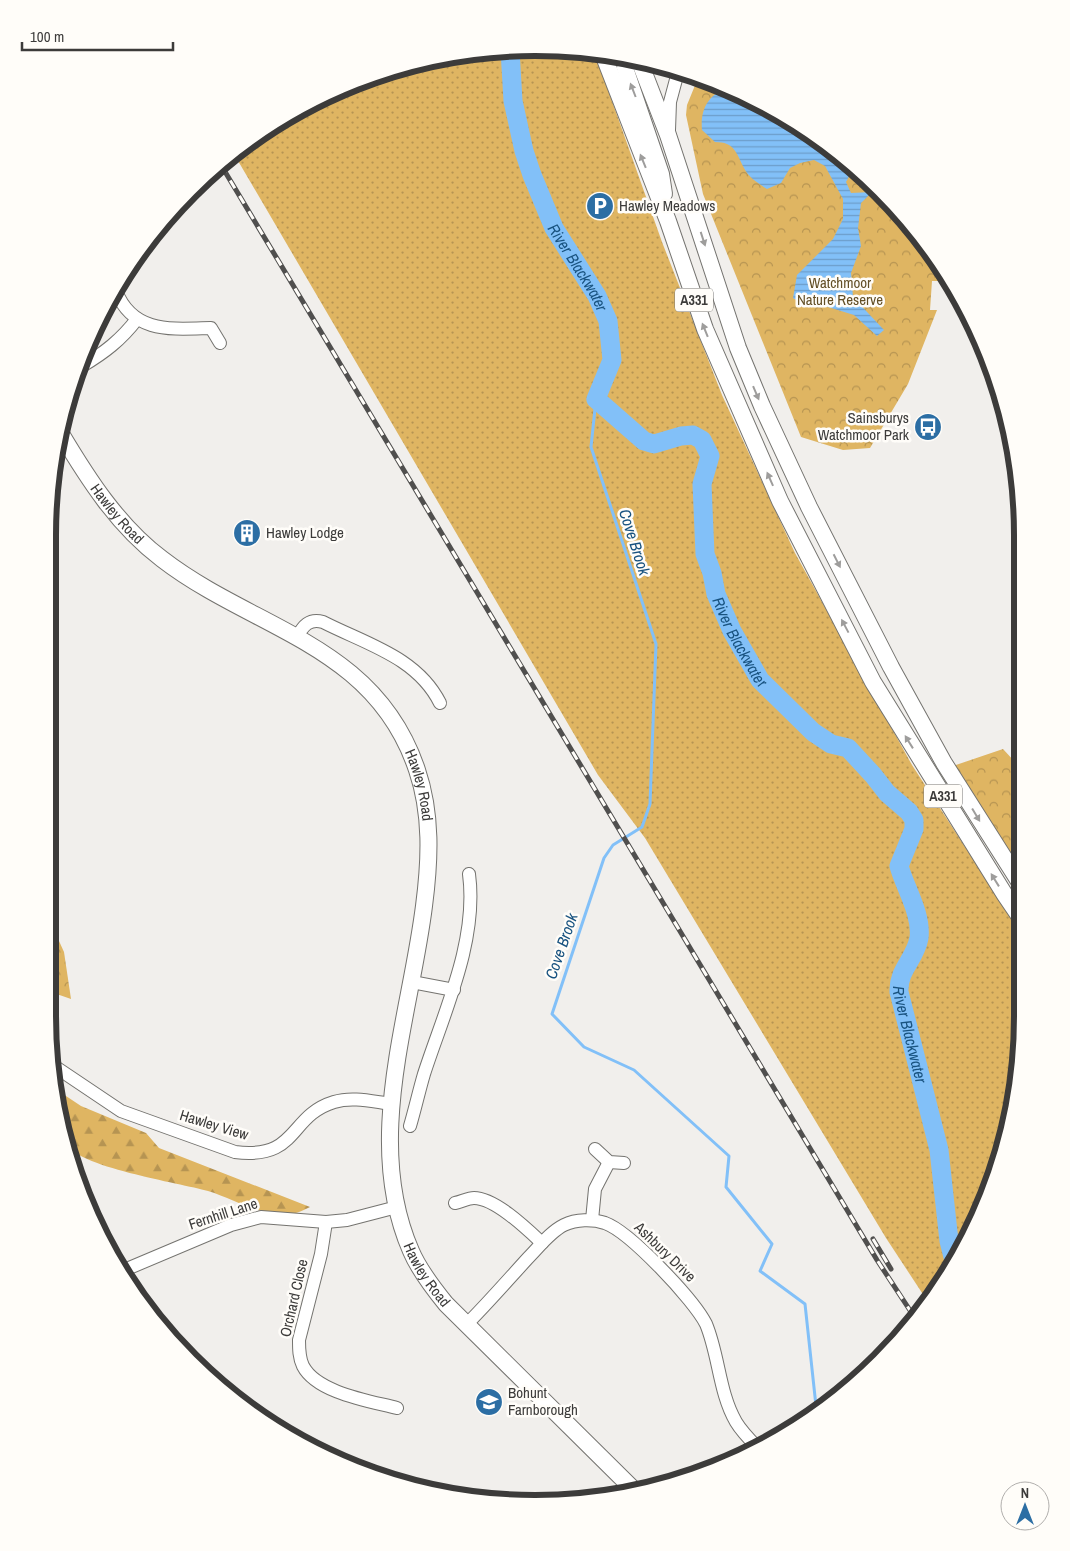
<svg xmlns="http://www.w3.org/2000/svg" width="1070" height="1551" font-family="'Archivo Narrow',sans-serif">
  <defs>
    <pattern id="grass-dots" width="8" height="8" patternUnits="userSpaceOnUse" patternTransform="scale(1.25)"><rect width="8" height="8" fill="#dfb562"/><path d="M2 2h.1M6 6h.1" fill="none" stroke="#b69452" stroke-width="1.8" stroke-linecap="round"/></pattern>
    <pattern id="forest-firs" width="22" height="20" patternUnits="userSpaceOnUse" patternTransform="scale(1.25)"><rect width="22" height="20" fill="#dfb562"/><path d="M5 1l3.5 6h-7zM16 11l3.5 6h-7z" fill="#b69452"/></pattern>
    <pattern id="park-crowns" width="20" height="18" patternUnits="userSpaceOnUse" patternTransform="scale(1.25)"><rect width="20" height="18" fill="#dfb562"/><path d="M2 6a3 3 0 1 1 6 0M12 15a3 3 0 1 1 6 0" fill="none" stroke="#b69452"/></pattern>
    <pattern id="water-rules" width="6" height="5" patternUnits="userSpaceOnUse" patternTransform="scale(1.25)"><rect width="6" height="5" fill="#82c0f8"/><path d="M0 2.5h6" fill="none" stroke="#6c9dca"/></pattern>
  </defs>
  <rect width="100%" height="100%" fill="#f1efec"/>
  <polygon fill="url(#grass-dots)" points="535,48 595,53 662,242 722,395 795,553 912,765 1022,935 1022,1016 1013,1111 985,1203 940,1287 928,1302 886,1238 645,838 598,775 234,154 264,130 349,85 440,57"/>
  <path fill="url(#forest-firs)" d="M57 1090 81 1106 146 1133 159 1148 310 1207C295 1215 290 1215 273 1213 249 1210 231 1198 208 1191 180 1183 75 1167 64 1142Z"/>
  <g fill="url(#park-crowns)">
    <polygon points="698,78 722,85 806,130 880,190 945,281 932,281 930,310 937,310 908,384 870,448 843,450 801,437 703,194 686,115 687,105"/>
    <polygon points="1003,749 1015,762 1022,754 1022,878 950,767"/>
    <polygon points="59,941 64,952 71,999 48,991 48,943"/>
  </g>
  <path fill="url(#water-rules)" d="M728 88 806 130 850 166 852 171 846 182 851 193 872 192 861 203 858 228 861 246 851 273 853 297 884 330 877 336 854 315 828 307H807L793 298 797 275 833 239 843 219V199L825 166 814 160 800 163 790 168 781 183 767 189C758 183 749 178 744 168 736 153 735 142 715 142L702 130C700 110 708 94 728 88Z"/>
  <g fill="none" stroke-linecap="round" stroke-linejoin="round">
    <polyline stroke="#82c0f8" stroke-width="3" points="596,399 591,447 656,644 650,804 642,827 613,845 604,858 552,1014 584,1047 634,1070 729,1156 726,1187 772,1244 760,1271 805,1304 816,1406"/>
    <path stroke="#82c0f8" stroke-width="19" id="s1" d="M510 50 513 101 524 151 532 175 554 228 597 296 608 321 612 360 596 399 644 441 654 444 681 436 693 435 702 440 710 456 702 484 705 554 712 573 716 594 732 631 760 680 813 732 831 744 848 748 873 775 887 793 909 812 914 820V829L899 866C905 888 922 914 919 938 915 960 898 969 899 992L939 1150 949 1241 954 1261"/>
    <g stroke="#74736f" stroke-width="14">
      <g id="minor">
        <polyline points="669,130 670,102 678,72"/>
        <path d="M116 291C133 334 172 329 211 328L220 343"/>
        <path d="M82 366C104 353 121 340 137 319"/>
        <path d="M297 637C303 626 309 618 323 622 366 644 417 657 440 703"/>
        <polyline points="412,982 454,990"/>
        <path d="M54 1066 121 1111 235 1152C299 1160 288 1116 334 1102 353 1096 374 1102 392 1104"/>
        <path d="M410 1126C415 1109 419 1091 424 1074 444 1012 478 941 469 874"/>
        <polyline points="595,1149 609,1162 624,1163"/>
        <path d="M455 1203C461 1202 468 1198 474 1198 495 1198 527 1229 542 1243"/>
        <polyline points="592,1220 595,1189 609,1162"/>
        <path d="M326 1222 321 1254 299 1340C299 1349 299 1358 303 1366 317 1393 370 1401 397 1408"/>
        <polyline points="122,1271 231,1225 261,1217 326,1222 347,1220 397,1207"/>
        <path d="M466 1325C487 1304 507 1281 528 1258 539 1247 550 1232 564 1225 576 1219 593 1219 605 1223 630 1232 694 1300 706 1324 719 1355 719 1393 736 1422 742 1432 750 1440 758 1448"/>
      </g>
    </g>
    <g stroke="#74736f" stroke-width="18">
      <g id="major">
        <polyline points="603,54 668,221 705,329 780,501 873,682 1005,895 1022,920"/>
        <polyline points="630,57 625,68 661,174 664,194"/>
        <polyline points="639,60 668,135 738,348 762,406 809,507 891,667 944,763 1022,886"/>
        <path id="s2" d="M60 432C88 479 118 526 162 559 254 630 375 644 417 770 432 814 430 860 424 906 410 1018 363 1141 411 1251 419 1270 433 1288 446 1304L636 1492"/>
      </g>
    </g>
    <use href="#minor" stroke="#fff" stroke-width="12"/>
    <use href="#major" stroke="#fff" stroke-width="16"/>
    <g stroke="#504f4e" stroke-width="5">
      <g id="rail">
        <polyline points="221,165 877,1260 915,1318"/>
        <polyline points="873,1239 891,1269"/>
      </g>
    </g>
    <use href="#rail" stroke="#fffdf9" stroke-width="3" stroke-dasharray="9" stroke-linecap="butt"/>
  </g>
  <defs><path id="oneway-solid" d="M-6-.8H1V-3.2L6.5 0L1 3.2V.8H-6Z" transform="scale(1.25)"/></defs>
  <g fill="#9e9d9c">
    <use href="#oneway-solid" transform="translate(633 90) rotate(-111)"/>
    <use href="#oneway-solid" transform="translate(643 161) rotate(-112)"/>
    <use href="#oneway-solid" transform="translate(703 239) rotate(72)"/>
    <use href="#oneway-solid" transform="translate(705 330) rotate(-112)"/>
    <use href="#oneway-solid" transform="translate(756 393) rotate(67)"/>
    <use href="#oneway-solid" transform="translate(770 479) rotate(-114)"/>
    <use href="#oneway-solid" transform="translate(837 561) rotate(63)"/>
    <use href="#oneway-solid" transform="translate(845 626) rotate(-118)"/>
    <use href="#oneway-solid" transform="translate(909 742) rotate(-122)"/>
    <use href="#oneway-solid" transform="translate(976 815) rotate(59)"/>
    <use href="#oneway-solid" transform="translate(995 880) rotate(-122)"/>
  </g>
  <defs>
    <g id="parking-disc" transform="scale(1.4375)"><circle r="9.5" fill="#2c6ea4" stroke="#fffdf9"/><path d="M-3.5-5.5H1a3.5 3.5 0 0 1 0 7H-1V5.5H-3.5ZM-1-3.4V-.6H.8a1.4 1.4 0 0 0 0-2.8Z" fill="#fff"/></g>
    <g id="bus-disc" transform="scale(1.4375)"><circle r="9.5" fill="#2c6ea4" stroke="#fffdf9"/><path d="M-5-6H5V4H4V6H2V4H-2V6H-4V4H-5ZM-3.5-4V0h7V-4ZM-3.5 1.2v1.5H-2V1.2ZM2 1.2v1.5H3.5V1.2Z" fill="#fff"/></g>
    <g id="building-disc" transform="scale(1.4375)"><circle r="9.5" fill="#2c6ea4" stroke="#fffdf9"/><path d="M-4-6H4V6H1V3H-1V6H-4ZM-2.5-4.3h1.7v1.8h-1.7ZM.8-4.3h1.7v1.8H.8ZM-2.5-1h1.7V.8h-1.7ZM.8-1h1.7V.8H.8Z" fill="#fff"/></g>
    <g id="school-disc" transform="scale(1.4375)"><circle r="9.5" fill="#2c6ea4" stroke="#fffdf9"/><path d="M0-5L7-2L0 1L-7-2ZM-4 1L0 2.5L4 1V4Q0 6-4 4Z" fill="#fff"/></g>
  </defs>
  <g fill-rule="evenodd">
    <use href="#parking-disc" x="600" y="206"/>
    <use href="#bus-disc" x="928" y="427"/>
    <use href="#building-disc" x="247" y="533"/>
    <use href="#school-disc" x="489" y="1402"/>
  </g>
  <g text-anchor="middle" stroke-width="5" stroke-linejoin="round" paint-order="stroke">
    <g fill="#fffdf9" stroke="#767573" stroke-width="1">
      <rect x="675" y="288.5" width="38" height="23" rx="4"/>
      <rect x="924" y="784.5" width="38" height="23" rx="4"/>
    </g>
    <g font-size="14" font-weight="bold" fill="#3c3b3a">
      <text x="694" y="305">A331</text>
      <text x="943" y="801">A331</text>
    </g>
    <g font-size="15" fill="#3c3b3a" stroke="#fffdf9" text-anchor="start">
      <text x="619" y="211">Hawley Meadows</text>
      <text x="909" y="423" text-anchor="end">Sainsburys<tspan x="909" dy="17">Watchmoor Park</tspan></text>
      <text x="266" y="538">Hawley Lodge</text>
      <text x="508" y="1398">Bohunt<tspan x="508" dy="17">Farnborough</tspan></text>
    </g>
    <g font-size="15" fill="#634f26" stroke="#fffdf9">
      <text x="840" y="288">Watchmoor<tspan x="840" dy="17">Nature Reserve</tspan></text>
    </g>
    <g font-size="15" fill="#3c3b3a" stroke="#fffdf9">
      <text dy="5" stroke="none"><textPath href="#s2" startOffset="100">Hawley Road</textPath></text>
      <text dy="5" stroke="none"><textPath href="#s2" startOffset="519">Hawley Road</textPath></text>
      <text transform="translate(214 1125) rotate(17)" y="5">Hawley View</text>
      <text transform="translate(223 1214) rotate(-18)" y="5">Fernhill Lane</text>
      <text transform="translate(665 1252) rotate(44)" y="5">Ashbury Drive</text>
      <text dy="5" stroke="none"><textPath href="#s2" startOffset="1020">Hawley Road</textPath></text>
      <text transform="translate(294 1298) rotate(-77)" y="5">Orchard Close</text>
    </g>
    <g font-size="16" font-style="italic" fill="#195380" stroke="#fffdf9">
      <text dy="6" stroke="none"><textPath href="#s1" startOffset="231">River Blackwater</textPath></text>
      <text transform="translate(635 542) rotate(72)" y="6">Cove Brook</text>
      <text dy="6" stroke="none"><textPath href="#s1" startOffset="711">River Blackwater</textPath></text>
      <text transform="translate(561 946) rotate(-71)" y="6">Cove Brook</text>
      <text dy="6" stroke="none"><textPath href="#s1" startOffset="1192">River Blackwater</textPath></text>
    </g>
  </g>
  <path d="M0 0H1070V1551H0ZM535 56H535A479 479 0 0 1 1014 535V1016A479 479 0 0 1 535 1495H535A479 479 0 0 1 56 1016V535A479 479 0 0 1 535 56Z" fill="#fffdf9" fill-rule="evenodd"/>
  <path fill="none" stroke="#3c3b3a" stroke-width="6" d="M535 56H535A479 479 0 0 1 1014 535V1016A479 479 0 0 1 535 1495H535A479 479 0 0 1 56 1016V535A479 479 0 0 1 535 56Z"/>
  <g transform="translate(1025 1506)"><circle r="24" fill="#fffdf9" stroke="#b1afad"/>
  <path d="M0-4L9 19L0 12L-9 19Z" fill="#2c6ea4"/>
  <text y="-8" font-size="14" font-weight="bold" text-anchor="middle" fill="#3c3b3a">N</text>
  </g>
  <path d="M22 42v8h151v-8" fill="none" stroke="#3c3b3a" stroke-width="2.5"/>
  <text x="30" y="42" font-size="15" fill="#3c3b3a" stroke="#fffdf9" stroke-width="4" paint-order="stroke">100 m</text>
</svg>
